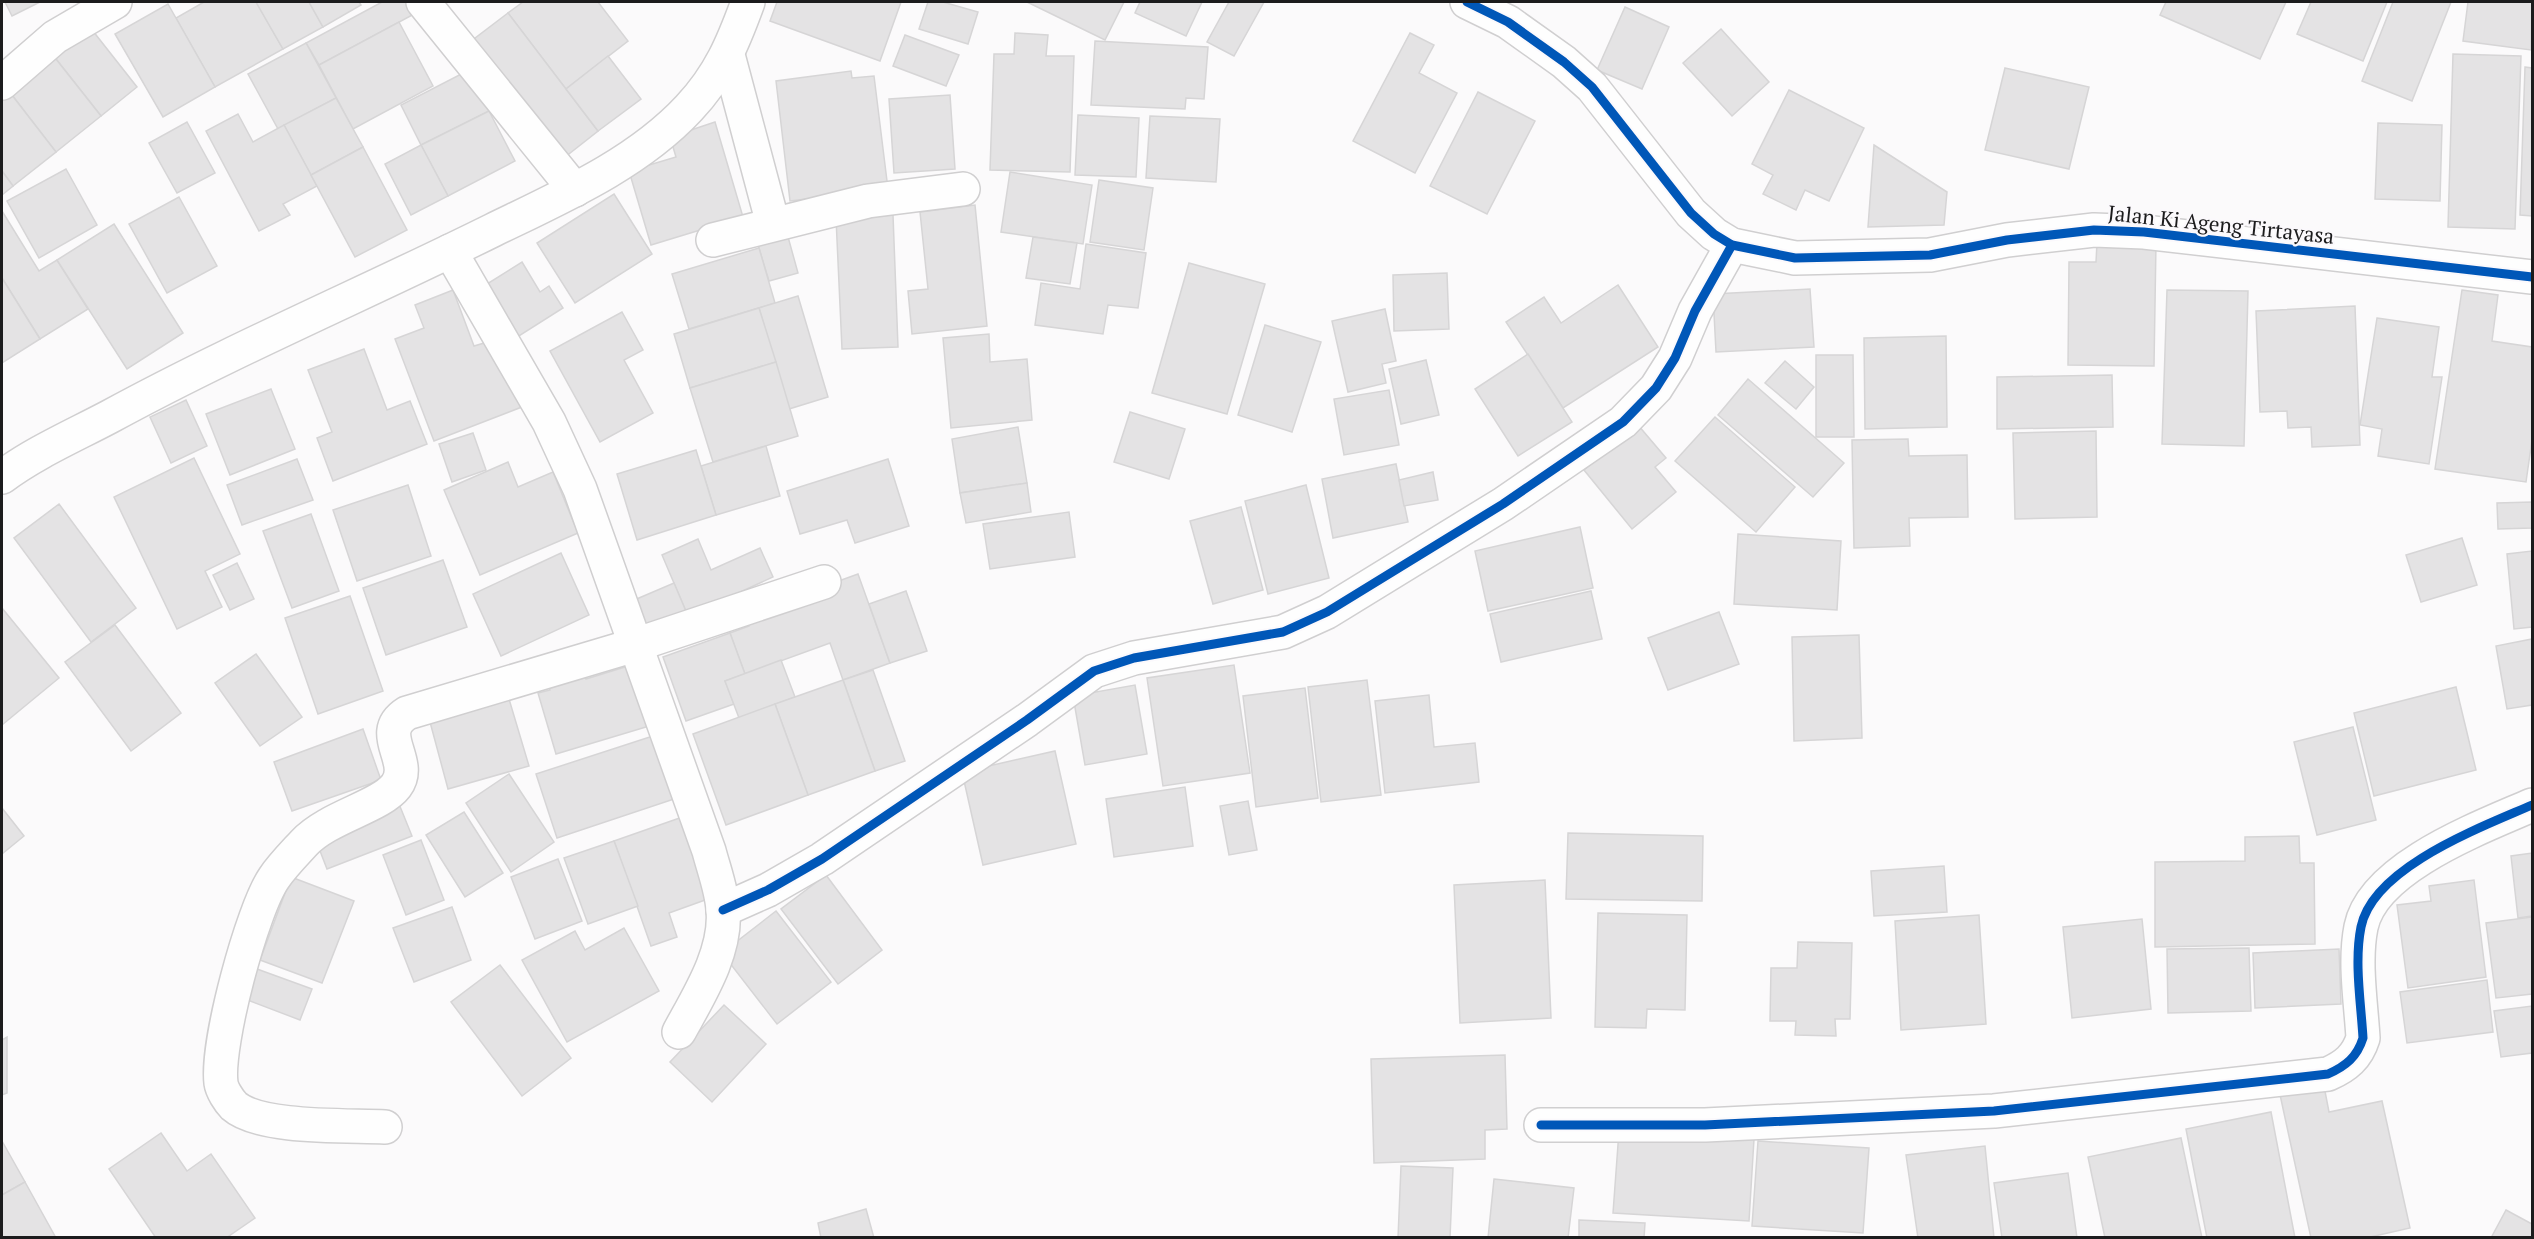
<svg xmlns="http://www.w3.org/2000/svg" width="2534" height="1239" font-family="'PT Serif',serif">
  <rect width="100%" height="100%" fill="#fbfafb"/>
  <g fill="#e4e3e4" stroke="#d6d5d6" stroke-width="1.5">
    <polygon points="5,2 40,2 12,16"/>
    <polygon points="204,2 256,2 283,49 215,87 176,18"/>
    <polygon points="256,2 309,2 323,27 283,49"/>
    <polygon points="309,2 359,2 361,5 323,27"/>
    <polygon points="382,2 412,2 418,12 319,65 306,43"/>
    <polygon points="523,2 598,2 628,41 566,89 508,13"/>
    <polygon points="777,2 901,2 880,61 770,21"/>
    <polygon points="928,2 943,2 978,12 968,44 919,29"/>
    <polygon points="1027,2 1124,2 1105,40"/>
    <polygon points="1140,2 1202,2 1186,36 1135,13"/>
    <polygon points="1229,2 1264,2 1234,56 1207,42"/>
    <polygon points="2166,2 2286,2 2260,59 2160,15"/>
    <polygon points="2311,2 2387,2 2363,61 2297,34"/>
    <polygon points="2393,2 2451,2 2412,101 2362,81"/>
    <polygon points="2468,2 2532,2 2531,50 2463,41"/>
    <polygon points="168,4 215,87 163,117 115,34"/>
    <polygon points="1625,7 1669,27 1642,89 1597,70"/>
    <polygon points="508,13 598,131 560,161 470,42"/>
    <polygon points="399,22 433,86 353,129 319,65"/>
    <polygon points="89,26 137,87 101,116 52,54"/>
    <polygon points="1721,29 1769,82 1732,116 1683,63"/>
    <polygon points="1015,33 1048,35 1046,56 1074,56 1070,172 990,170 994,54 1014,54"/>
    <polygon points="1410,33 1434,45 1419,73 1457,93 1415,173 1353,141"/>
    <polygon points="905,35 959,55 946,86 893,66"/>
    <polygon points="1095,41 1208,47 1204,99 1186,98 1185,109 1091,105"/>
    <polygon points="306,43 336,98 278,129 248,74"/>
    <polygon points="52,54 101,116 56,152 8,90"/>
    <polygon points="2453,54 2521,56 2515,229 2448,227"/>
    <polygon points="608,56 641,99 598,131 566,89"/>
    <polygon points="2525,67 2532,68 2532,216 2520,215"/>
    <polygon points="2005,68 2089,87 2069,169 1985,150"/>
    <polygon points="469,70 489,111 421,145 401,105"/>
    <polygon points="851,71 852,78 874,76 888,189 790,201 776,81"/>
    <polygon points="8,90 56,152 13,186 2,171 2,95"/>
    <polygon points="1789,90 1864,128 1829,201 1805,190 1796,210 1763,194 1773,175 1752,164"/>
    <polygon points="1478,92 1535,121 1487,214 1430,186"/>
    <polygon points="950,95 955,169 894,173 889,99"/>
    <polygon points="336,98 363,147 311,175 284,125"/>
    <polygon points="489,111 515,161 448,196 421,145"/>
    <polygon points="238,114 253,142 284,125 317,186 283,204 290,215 259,231 206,131"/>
    <polygon points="1078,115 1139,118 1136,177 1075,175"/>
    <polygon points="1150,116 1220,119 1216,182 1146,178"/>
    <polygon points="187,122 215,173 177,193 149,143"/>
    <polygon points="715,122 743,217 651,245 629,171 676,157 670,137"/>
    <polygon points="2378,123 2442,125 2440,201 2375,199"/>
    <polygon points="421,145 448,196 411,215 385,164"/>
    <polygon points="1874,145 1947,192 1944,225 1868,227"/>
    <polygon points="363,147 407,230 355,257 311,175"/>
    <polygon points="66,169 97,225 39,258 7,201"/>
    <polygon points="2,171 13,186 2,195"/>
    <polygon points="1010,172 1092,185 1083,244 1001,232"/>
    <polygon points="1099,180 1153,188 1144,250 1090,242"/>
    <polygon points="614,194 652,254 575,303 537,243"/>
    <polygon points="179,197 217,266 167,293 129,224"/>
    <polygon points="975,205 987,326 912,334 908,291 928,289 920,212"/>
    <polygon points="2,211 39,271 57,260 88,309 40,339 2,278"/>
    <polygon points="893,215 898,347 842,349 836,218"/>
    <polygon points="114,224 183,333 127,369 57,260"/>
    <polygon points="785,226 798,273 769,281 755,235"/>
    <polygon points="1033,237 1077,243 1070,284 1026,278"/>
    <polygon points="2097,243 2156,243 2154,366 2068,365 2069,262 2096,262"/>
    <polygon points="1086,244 1146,253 1138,308 1108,305 1103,334 1035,325 1041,283 1080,289"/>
    <polygon points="759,248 775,303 689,329 672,274"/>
    <polygon points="522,262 540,292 549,286 563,308 511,341 479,289"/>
    <polygon points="1189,263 1265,284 1227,414 1152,393"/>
    <polygon points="1447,273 1449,329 1394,331 1393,275"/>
    <polygon points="2,278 40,339 2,363"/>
    <polygon points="1618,285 1658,347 1563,408 1506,322 1544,297 1561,323"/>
    <polygon points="1810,289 1814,347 1716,352 1713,294"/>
    <polygon points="453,290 474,346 491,341 527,405 434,441 395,339 424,328 415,305"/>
    <polygon points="2167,290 2248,291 2244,446 2162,444"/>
    <polygon points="2462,290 2498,295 2492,341 2532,347 2532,440 2526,482 2435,469"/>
    <polygon points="798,296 828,397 789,409 759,308"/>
    <polygon points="2355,306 2360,445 2312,447 2311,427 2288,428 2287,411 2260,412 2256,311"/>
    <polygon points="759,308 776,362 690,388 674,334"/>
    <polygon points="1385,309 1396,361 1382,364 1386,383 1348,392 1332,321"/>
    <polygon points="622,312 643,350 624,360 653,413 600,442 550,351"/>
    <polygon points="2377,318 2439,327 2432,377 2442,377 2429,464 2378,456 2382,429 2360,425"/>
    <polygon points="1265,325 1321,342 1292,432 1238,415"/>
    <polygon points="989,334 990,362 1027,359 1032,420 951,428 943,338"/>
    <polygon points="1946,336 1947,427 1865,429 1864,338"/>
    <polygon points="364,349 387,410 410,401 427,444 333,481 317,438 332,432 308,370"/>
    <polygon points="1528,354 1572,422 1518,456 1475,389"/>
    <polygon points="1816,355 1853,355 1854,437 1816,437"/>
    <polygon points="1426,360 1439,415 1401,424 1389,369"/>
    <polygon points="1785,361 1814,387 1796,409 1765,383"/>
    <polygon points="776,362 798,436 713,462 690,388"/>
    <polygon points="2112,375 2113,427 1997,429 1997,377"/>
    <polygon points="1748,379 1844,463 1813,497 1718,415"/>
    <polygon points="271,389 295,449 230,475 206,414"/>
    <polygon points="1389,390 1399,445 1344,455 1334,399"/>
    <polygon points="186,400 207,446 171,463 150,417"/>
    <polygon points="1130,412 1185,429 1169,479 1114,462"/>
    <polygon points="1715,417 1795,487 1756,532 1675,461"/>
    <polygon points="1638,425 1666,458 1655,467 1676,492 1632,529 1584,470"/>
    <polygon points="1018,427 1027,483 960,493 952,439"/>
    <polygon points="2096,431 2097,517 2015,519 2013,433"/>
    <polygon points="473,433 486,470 452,482 439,444"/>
    <polygon points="1908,439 1909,456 1967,455 1968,517 1909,518 1910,546 1854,548 1852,440"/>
    <polygon points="766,446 780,496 716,515 701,466"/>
    <polygon points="696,450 716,515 637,540 617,474"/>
    <polygon points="194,458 240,554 205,571 222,607 177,629 114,497"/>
    <polygon points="297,459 313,500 242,525 227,485"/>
    <polygon points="888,459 909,526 855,543 847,520 800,534 787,491"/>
    <polygon points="508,462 518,487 553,472 578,533 480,575 444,490"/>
    <polygon points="1396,464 1408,522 1333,538 1322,479"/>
    <polygon points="1433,472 1438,500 1404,506 1399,480"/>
    <polygon points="1027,483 1031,512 966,523 960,493"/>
    <polygon points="408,485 431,556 357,581 333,510"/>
    <polygon points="1306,485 1329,578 1268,594 1245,501"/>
    <polygon points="2532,502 2532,528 2498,529 2497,503"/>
    <polygon points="59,504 136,608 91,642 14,538"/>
    <polygon points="1241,507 1263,590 1213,604 1190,521"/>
    <polygon points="1069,512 1075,557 990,569 983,524"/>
    <polygon points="311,514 339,591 292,608 263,531"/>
    <polygon points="1580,527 1593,588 1488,611 1475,551"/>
    <polygon points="1738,534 1841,541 1837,610 1734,604"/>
    <polygon points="2462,538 2477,585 2421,602 2406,555"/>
    <polygon points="698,539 711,570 760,548 773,577 688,616 662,555"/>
    <polygon points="2532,551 2532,627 2514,629 2507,554"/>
    <polygon points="561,553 589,615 501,656 473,594"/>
    <polygon points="443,560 467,627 386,655 363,588"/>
    <polygon points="237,563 254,599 230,610 213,575"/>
    <polygon points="858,574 890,663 843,680 830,643 745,674 730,633 749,626 745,615"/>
    <polygon points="674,583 688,616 647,634 632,601"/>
    <polygon points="906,591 927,651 890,663 869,604"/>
    <polygon points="1591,591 1602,639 1501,662 1490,614"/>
    <polygon points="350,596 383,691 318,714 285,618"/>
    <polygon points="2,608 59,678 2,725"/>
    <polygon points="1719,612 1739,664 1668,690 1648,638"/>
    <polygon points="115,625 181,713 131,751 65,662"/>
    <polygon points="730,633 745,674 725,681 734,704 686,721 663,657"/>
    <polygon points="1859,635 1862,738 1794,741 1792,637"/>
    <polygon points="2532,639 2532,705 2507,709 2496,646"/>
    <polygon points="256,654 302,717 260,746 215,683"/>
    <polygon points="781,660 795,697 739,718 725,681"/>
    <polygon points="581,663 586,679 638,663 656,724 556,754 538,693 550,690 545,674"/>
    <polygon points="1234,665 1250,773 1163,786 1147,678"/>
    <polygon points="873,670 905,761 875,771 843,680"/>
    <polygon points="843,680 875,771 808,795 775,704"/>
    <polygon points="1367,680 1381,795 1321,802 1308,687"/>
    <polygon points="1135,685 1147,754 1085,765 1073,696"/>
    <polygon points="2456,687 2476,770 2374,796 2354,713"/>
    <polygon points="1305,688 1318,798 1256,807 1243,696"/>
    <polygon points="1429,695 1434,747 1475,743 1479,782 1385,793 1375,701"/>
    <polygon points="509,699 529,766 448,789 430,722"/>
    <polygon points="775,704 808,795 726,825 693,734"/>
    <polygon points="2353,727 2376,820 2317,835 2294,742"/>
    <polygon points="363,729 381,780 292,811 274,762"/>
    <polygon points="656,735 677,798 557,838 536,774"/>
    <polygon points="1055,751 1076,844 983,865 962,772"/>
    <polygon points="509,774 554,842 511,872 466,803"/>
    <polygon points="1185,787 1193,846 1114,857 1106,799"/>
    <polygon points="1248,801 1257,850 1229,855 1220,806"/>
    <polygon points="399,804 412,836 327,869 315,838"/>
    <polygon points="2,808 24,836 2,854"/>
    <polygon points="464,812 503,873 465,897 426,835"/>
    <polygon points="691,814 719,895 669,913 677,937 651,946 614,841"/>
    <polygon points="1568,833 1703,836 1702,901 1566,899"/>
    <polygon points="2299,836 2300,863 2314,863 2315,944 2155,947 2155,862 2245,861 2245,837"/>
    <polygon points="421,840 444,900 406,915 383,855"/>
    <polygon points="614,841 638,906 588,924 564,858"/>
    <polygon points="2532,853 2532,916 2518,918 2511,856"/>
    <polygon points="558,859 582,921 535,939 511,877"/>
    <polygon points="1944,866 1947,912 1874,916 1871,871"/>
    <polygon points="826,875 882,950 838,984 781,909"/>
    <polygon points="291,877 354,901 322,983 260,960"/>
    <polygon points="1545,880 1551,1018 1460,1023 1454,885"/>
    <polygon points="2474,880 2486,977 2408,988 2397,905 2431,901 2429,886"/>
    <polygon points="452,907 471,960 414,982 393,928"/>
    <polygon points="776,911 831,982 777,1024 722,953"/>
    <polygon points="1598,913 1687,915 1685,1010 1647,1009 1646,1028 1595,1027"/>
    <polygon points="1979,915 1986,1024 1901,1030 1895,921"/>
    <polygon points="2532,917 2532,994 2496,998 2486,923"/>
    <polygon points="2142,919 2151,1009 2072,1018 2063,927"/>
    <polygon points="624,928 659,991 567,1042 522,960 575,931 585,950"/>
    <polygon points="1798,942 1852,943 1850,1019 1835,1019 1836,1036 1795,1035 1796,1021 1770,1021 1771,968 1797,968"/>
    <polygon points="2249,948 2251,1011 2168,1013 2167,949"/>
    <polygon points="2339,949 2341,1004 2255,1008 2253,953"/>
    <polygon points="500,965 571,1058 522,1096 451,1002"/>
    <polygon points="257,969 312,989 300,1020 245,999"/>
    <polygon points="2487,980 2493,1032 2407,1043 2400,992"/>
    <polygon points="724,1005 766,1044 712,1102 670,1062"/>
    <polygon points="2532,1006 2532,1053 2501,1057 2494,1011"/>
    <polygon points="7,1037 7,1093 2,1095 2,1040"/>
    <polygon points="1505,1055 1507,1129 1485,1130 1485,1159 1374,1163 1371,1059"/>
    <polygon points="2323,1081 2329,1112 2382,1101 2410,1228 2366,1238 2311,1238 2279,1090"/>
    <polygon points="2271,1112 2295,1238 2207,1238 2186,1129"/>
    <polygon points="1619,1131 1754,1139 1749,1221 1613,1213"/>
    <polygon points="161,1133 187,1171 211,1154 255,1218 226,1238 156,1238 109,1169"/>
    <polygon points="2181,1138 2202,1238 2105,1238 2088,1157"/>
    <polygon points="2,1141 25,1182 2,1195"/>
    <polygon points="1758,1141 1869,1148 1863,1233 1752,1226"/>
    <polygon points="1985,1146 1994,1238 1918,1238 1906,1155"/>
    <polygon points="1401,1166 1453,1168 1450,1238 1398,1238"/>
    <polygon points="2068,1173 2077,1238 2002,1238 1994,1183"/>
    <polygon points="1494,1179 1574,1188 1568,1238 1488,1238"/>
    <polygon points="25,1182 56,1238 2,1238 2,1195"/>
    <polygon points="866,1209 874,1238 821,1238 818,1223"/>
    <polygon points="2506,1210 2532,1224 2532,1238 2491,1238"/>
    <polygon points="1579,1220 1645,1223 1644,1238 1579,1238"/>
  </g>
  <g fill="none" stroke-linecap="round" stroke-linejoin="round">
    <g stroke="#d0cfd0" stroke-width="36">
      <g id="minor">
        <polyline points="423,2 575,190"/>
        <polyline points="1467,2 1508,22 1564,62 1592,87 1691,213 1714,234 1732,245 1795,258 1930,255 2007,240 2094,230 2144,232 2532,277"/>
        <polyline points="728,55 773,224"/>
        <polyline points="2,83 55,37 115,2"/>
        <polyline points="713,240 868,201 963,189"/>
        <path d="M450 251 549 422 580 489 709 851C714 870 722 891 723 910 727 952 698 997 679 1032"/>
        <path d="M2 477C34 453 73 436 109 417 234 349 366 293 493 230 561 197 637 164 689 108 720 75 733 43 748 2"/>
        <polyline points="723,910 768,890 822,859 1027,720 1094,671 1134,658 1283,632 1327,612 1503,504 1623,422 1656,388 1675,358 1695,311 1732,245"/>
        <path d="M1541 1125H1705L1994 1111 2328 1074C2346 1066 2357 1057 2363 1038 2361 1003 2354 962 2361 927 2373 867 2482 827 2532 805"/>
        <path d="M385 1127C350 1125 260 1129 234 1106 229 1101 222 1090 221 1083 216 1044 252 910 274 878 282 866 294 854 304 843 328 817 380 807 396 786 415 761 374 734 407 713L635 645 824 582"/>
      </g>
    </g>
    <use href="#minor" stroke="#fefefe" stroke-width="33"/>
    <g stroke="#fbf9fc" stroke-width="13">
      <g id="cycleway">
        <polyline points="1467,2 1508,22 1564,62 1592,87 1691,213 1714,234 1732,245 1795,258 1930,255 2007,240 2094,230 2144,232 2532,277"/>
        <polyline points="723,910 768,890 822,859 1027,720 1094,671 1134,658 1283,632 1327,612 1503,504 1623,422 1656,388 1675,358 1695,311 1732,245"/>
        <path d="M1541 1125H1705L1994 1111 2328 1074C2346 1066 2357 1057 2363 1038 2361 1003 2354 962 2361 927 2373 867 2482 827 2532 805"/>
      </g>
    </g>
    <use href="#cycleway" stroke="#0057b8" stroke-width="9"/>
  </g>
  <g text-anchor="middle" stroke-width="4.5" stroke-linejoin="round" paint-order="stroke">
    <g font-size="21" fill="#1c1c1d" stroke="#fbf9fc">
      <text transform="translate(2221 225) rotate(6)" y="7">Jalan Ki Ageng Tirtayasa</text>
    </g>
  </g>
  <rect width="2534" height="1239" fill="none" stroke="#1c1c1d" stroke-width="6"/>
</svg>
